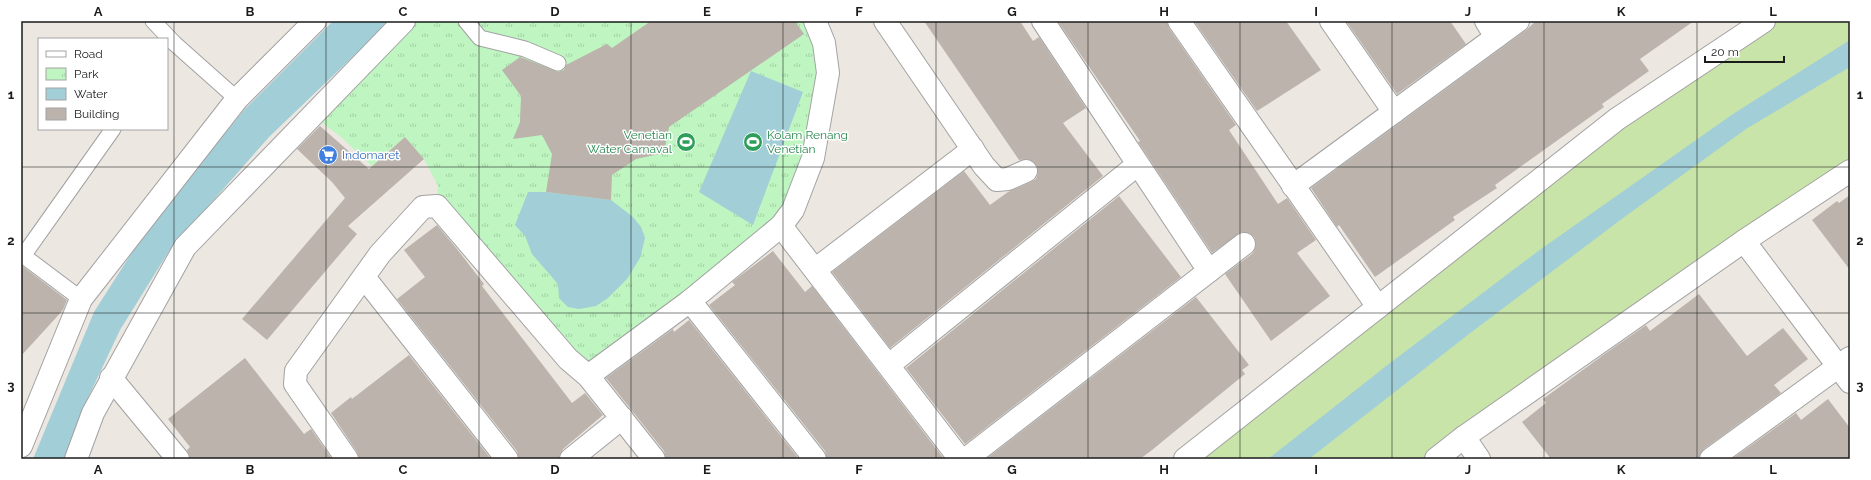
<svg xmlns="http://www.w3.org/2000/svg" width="1871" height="480" font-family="Raleway,sans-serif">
  <defs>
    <pattern id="park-tufts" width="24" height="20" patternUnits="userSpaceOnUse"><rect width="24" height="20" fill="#bef5c0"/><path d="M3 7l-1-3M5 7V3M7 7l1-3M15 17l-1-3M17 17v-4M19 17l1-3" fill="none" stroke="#a3d1a4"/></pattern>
  </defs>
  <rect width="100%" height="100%" fill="#ece7e0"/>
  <polygon fill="#c8e4a8" points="1764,21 1850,21 1850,171 1436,459 1185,459"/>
  <polygon fill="url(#park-tufts)" points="404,21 815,21 824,43 793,210 588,376 437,206 438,186 424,159 405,137 372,166 341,137 313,116"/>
  <g fill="#a2ced8">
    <polygon points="333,21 390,21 269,137 169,251 120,330 86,402 64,459 33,459 94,312 145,232 245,109"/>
    <polygon points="1850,40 1850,67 1746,129 1623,218 1469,334 1309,459 1268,459 1390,363 1541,249 1733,114"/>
    <polygon points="751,71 803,92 753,225 699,192"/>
    <polygon points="528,192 546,192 611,200 633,217 641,227 645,238 640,258 627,279 608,298 596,306 579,309 568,307 559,298 558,284 532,254 525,236 515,225"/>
  </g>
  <g fill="#bcb3ad">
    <polygon points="651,21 795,21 804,34 669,127 664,153 636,159 612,175 611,200 546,192 552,154 542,135 513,139 520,122 521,96 502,70 520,57 559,72 564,70 566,65 607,44 612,48"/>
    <polygon points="924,21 1020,21 1033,41 1039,37 1086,108 1063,123 1103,176 890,348 832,272 964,171 990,205 1008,192 1031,182 1036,179 1038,173 1037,166 1033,161 1027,159 1019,160"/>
    <polygon points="1062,21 1167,21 1169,28 1236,125 1229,130 1278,204 1287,198 1316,240 1297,253 1330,296 1271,341 1225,274 1252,254 1255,249 1256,243 1254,237 1249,233 1242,232 1212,253 1138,142 1140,141 1059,23"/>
    <polygon points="1194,21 1286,21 1321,70 1257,111"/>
    <polygon points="1346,21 1450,21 1466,44 1397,94"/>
    <polygon points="1536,21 1694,21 1640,59 1649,71 1602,104 1604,107 1495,185 1497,188 1453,217 1455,220 1375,277 1339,225 1337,227 1311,188 1525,31"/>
    <polygon points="320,126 369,169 405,137 424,159 348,226 357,234 267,340 242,319 345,198 332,182 297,149"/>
    <polygon points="1850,195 1850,270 1812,220 1837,201 1839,203"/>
    <polygon points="1119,196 1181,277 965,444 906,368"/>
    <polygon points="437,225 457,249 484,284 482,286 572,403 585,393 603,415 563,449 559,459 519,459 517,451 397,299 425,277 404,250"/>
    <polygon points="773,251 805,292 812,286 944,459 827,459 825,451 709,305 735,285 732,282"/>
    <polygon points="21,265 67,300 63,310 21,356"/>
    <polygon points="1699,294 1747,356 1783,328 1808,359 1774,385 1781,393 1704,449 1700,454 1699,459 1551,459 1522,422 1546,403 1543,399 1606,353 1646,325 1650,331"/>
    <polygon points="1196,297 1249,365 1242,370 1245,374 1152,450 1140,459 986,459"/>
    <polygon points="689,320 799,459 666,459 664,451 606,378 673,329 674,332"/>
    <polygon points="409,355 491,459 359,459 357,452 331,413 351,397 352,399"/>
    <polygon points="245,358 304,434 311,429 332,459 190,459 187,450 190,447 168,419"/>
    <polygon points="1828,399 1850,428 1850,459 1732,459 1796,413 1801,420"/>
  </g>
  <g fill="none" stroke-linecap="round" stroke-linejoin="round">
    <g stroke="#a2a2a2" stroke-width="17">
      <g id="service">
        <polyline points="153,21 174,43 237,99"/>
        <polyline points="466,21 480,38 525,49 558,63"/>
        <polyline points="21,254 81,299"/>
        <polyline points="23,256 113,129"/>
      </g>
    </g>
    <g stroke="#a2a2a2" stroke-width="24">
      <g id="minor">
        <polyline points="885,21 984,166 997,180 1008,179 1026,171"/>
        <polyline points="1179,21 1378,307"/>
        <polyline points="1331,21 1394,112"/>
        <polyline points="1486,21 1496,37"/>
        <polyline points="1293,186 1518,21"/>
        <polyline points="781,226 960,459"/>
        <polyline points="1744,241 1850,382"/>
        <polyline points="816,269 973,149"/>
        <polyline points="1209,271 1244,244"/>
        <polyline points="364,277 507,459"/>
        <polyline points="690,301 815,459"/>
        <polyline points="889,365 1137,165"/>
        <polyline points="588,376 690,301 781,226 793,210 813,158 828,73 824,43 815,21"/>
        <polyline points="111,378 178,459"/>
        <polyline points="1464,437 1479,459"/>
        <polyline points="21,446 81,299 237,99 315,21"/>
        <polyline points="76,459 93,413 185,247 404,21"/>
        <polyline points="347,459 295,384 296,371 380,254 423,207 437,206 568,359 588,376 654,459"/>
        <polyline points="571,459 622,418"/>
        <polyline points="966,459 1209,271 1043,21"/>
        <polyline points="1185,459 1617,119 1764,21"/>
        <polyline points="1436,459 1464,437 1744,241 1850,171"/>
        <polyline points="1711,459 1850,358"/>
      </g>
    </g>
    <use href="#service" stroke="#fff" stroke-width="15"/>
    <use href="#minor" stroke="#fff" stroke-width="22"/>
  </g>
  <path fill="none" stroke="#1b1b1b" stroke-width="1" stroke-opacity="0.55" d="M174 21V459M326 21V459M479 21V459M631 21V459M783 21V459M936 21V459M1088 21V459M1240 21V459M1392 21V459M1544 21V459M1697 21V459M21 167H1850M21 313H1850"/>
  <defs>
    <g id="stadium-disc" transform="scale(1)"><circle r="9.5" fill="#2e9e5b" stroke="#fff"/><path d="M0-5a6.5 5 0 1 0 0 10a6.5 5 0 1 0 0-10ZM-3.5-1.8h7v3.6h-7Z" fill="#fff"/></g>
    <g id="supermarket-disc" transform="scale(1)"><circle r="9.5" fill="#3f7fe0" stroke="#fff"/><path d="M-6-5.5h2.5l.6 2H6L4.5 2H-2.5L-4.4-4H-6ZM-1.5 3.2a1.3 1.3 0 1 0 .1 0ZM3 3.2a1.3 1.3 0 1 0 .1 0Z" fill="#fff"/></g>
  </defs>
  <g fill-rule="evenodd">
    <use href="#stadium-disc" x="686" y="142"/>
    <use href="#stadium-disc" x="753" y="142"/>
    <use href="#supermarket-disc" x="328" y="155"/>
  </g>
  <g text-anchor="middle" stroke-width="3" stroke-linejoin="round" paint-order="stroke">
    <g font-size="12" fill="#27864d" stroke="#fff" text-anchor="end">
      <text x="672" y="139">Venetian<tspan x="672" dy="14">Water Carnaval</tspan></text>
      <text x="767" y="139" text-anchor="start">Kolam Renang<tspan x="767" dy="14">Venetian</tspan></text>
    </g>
    <g font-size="12" fill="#366cbe" stroke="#fff" text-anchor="start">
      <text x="342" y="159">Indomaret</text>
    </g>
  </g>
  <rect width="1871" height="480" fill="none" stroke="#ffffff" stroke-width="44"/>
  <rect x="38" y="38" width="130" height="92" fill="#ffffff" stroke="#a4a4a4"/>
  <rect x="46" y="51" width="20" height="6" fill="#ffffff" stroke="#a4a4a4"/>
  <text x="74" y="58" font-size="12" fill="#1b1b1b">Road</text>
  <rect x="46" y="68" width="20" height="12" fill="url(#park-tufts)" stroke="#a4a4a4"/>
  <text x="74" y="78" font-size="12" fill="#1b1b1b">Park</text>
  <rect x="46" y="88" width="20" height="12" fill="#a2ced8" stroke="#a4a4a4"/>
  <text x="74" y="98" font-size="12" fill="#1b1b1b">Water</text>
  <rect x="46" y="108" width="20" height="12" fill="#bcb3ad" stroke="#a4a4a4"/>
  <text x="74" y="118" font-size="12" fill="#1b1b1b">Building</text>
  <path d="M1705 56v6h79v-6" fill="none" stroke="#1b1b1b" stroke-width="2"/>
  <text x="1711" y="56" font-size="12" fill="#1b1b1b" stroke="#ffffff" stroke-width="3" paint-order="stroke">20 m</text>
  <rect x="22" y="22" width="1827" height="436" fill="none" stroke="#1b1b1b" stroke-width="1.5"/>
  <g font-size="13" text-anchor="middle" font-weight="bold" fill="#1b1b1b">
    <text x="98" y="16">A</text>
    <text x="250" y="16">B</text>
    <text x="403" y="16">C</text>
    <text x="555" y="16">D</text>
    <text x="707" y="16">E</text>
    <text x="859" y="16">F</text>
    <text x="1012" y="16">G</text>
    <text x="1164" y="16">H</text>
    <text x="1316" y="16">I</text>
    <text x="1468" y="16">J</text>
    <text x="1621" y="16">K</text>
    <text x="1773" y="16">L</text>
    <text x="11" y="99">1</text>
    <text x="1860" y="99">1</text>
    <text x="11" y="245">2</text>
    <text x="1860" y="245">2</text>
    <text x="11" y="390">3</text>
    <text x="1860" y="390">3</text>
    <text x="98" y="474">A</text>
    <text x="250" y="474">B</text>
    <text x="403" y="474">C</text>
    <text x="555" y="474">D</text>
    <text x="707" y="474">E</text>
    <text x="859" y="474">F</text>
    <text x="1012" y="474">G</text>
    <text x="1164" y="474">H</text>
    <text x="1316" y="474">I</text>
    <text x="1468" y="474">J</text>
    <text x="1621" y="474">K</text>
    <text x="1773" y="474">L</text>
  </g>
</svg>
